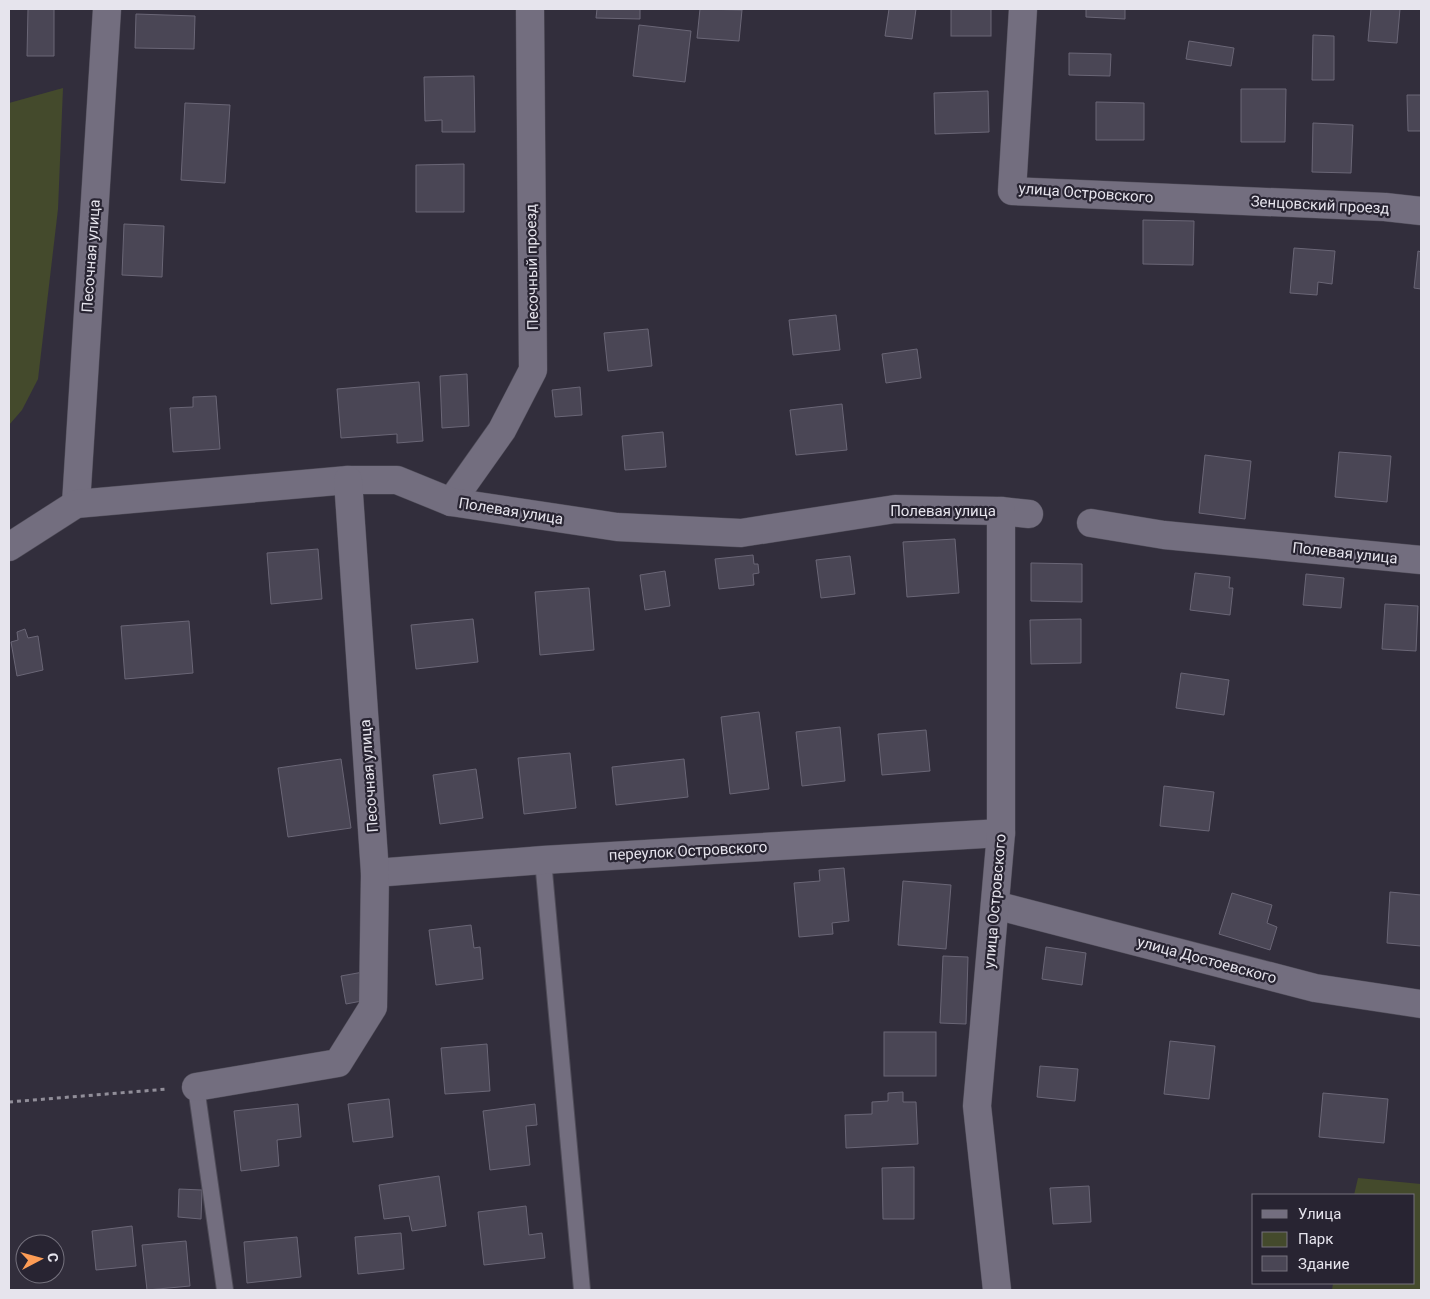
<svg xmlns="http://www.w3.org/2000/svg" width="1430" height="1299" font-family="Roboto,sans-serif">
  <rect width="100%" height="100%" fill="#322e3c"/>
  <g fill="#444a2c">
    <polygon points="63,88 58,209 38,379 22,410 9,425 9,103"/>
    <polygon points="1358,1178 1421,1184 1421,1290 1332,1290 1333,1283 1414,1283 1414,1195 1354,1195"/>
  </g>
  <g fill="#4a4655" stroke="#6a6676">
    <polygon points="28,9 54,9 54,56 27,56"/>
    <polygon points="597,9 640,9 640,19 596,18"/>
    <polygon points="700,9 742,10 739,41 697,38"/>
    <polygon points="889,9 916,9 912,39 885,36"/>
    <rect x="951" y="9" width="40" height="27"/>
    <polygon points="1086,9 1125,9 1125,19 1086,17"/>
    <polygon points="1371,9 1400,9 1397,43 1368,41"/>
    <polygon points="136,14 195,16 194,49 135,48"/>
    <polygon points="639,25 691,31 685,82 633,76"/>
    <polygon points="1313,35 1334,36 1334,80 1312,80"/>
    <polygon points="1189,41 1234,48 1231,66 1186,59"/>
    <polygon points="1069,53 1111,54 1110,76 1069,75"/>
    <polygon points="474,76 475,132 442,132 442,120 425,121 424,77"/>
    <polygon points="1241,89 1286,89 1285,142 1241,142"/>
    <polygon points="988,91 989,132 935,134 934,93"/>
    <polygon points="1407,95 1421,95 1421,131 1408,131"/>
    <polygon points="1096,102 1144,103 1144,140 1096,140"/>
    <polygon points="185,103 230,105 225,183 181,180"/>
    <polygon points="1313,123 1353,125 1351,173 1312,172"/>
    <polygon points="464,164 464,212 416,212 416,165"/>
    <polygon points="1143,220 1194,221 1193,265 1143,264"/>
    <polygon points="124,224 164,226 162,277 122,275"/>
    <polygon points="1294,248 1335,251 1332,284 1318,282 1317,295 1290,293"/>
    <polygon points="1418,251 1421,252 1421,289 1414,288"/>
    <polygon points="836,315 840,350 793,355 789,320"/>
    <polygon points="648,329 652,366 608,371 604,333"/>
    <polygon points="917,349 921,378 886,383 882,354"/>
    <polygon points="467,374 469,426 442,428 440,376"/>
    <polygon points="419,382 423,441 397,443 397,434 341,438 337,389"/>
    <polygon points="580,387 582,415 555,417 552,390"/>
    <polygon points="216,396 220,449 173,452 170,408 193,407 193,397"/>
    <polygon points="842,404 847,450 796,455 790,410"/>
    <polygon points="663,432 666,467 625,470 622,436"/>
    <polygon points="1339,452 1391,456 1387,502 1335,497"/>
    <polygon points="1205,455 1251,461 1245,519 1199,513"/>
    <polygon points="955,539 959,593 907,597 903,542"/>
    <polygon points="318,549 322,599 271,604 267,553"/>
    <polygon points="753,555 754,564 758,564 759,573 753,574 754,585 719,589 715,559"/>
    <polygon points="850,556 855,594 821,598 816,560"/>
    <polygon points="1031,563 1082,564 1082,602 1031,601"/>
    <polygon points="665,571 670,606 645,610 640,575"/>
    <polygon points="1195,573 1230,577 1229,588 1233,588 1230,615 1190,610"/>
    <polygon points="1306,574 1344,578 1341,608 1303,605"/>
    <polygon points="589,588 594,650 540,655 535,592"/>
    <polygon points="1385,604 1418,606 1416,651 1382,649"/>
    <polygon points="473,619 478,662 416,669 411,625"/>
    <polygon points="1081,619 1081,663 1031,664 1030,620"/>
    <polygon points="189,621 193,673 125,679 121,626"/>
    <polygon points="25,629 28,638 38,636 43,670 17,676 11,642 18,640 17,632"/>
    <polygon points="1181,673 1229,680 1224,715 1176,708"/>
    <polygon points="759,712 769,789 730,794 721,717"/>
    <polygon points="840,727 845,781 802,786 796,732"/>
    <polygon points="926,730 930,771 882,775 878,734"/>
    <polygon points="570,753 576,808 524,814 518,758"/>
    <polygon points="341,759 351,828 288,837 278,768"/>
    <polygon points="684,759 688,797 616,805 612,767"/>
    <polygon points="476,769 483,818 440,824 433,775"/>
    <polygon points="1164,786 1214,792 1209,831 1160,826"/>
    <polygon points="844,868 849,921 832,923 833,934 799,937 794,883 820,881 819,870"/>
    <polygon points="903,881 951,885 946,949 898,945"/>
    <polygon points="1390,892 1421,895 1421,946 1387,943"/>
    <polygon points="1232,893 1272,905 1267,923 1277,927 1270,950 1219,934"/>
    <polygon points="471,925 474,948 480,947 483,979 436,985 429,930"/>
    <polygon points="1046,947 1086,953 1082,985 1042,979"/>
    <polygon points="943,956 968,957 966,1024 940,1023"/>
    <polygon points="363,972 367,1000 346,1004 341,976"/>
    <rect x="884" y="1032" width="52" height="44"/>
    <polygon points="1170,1041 1215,1046 1209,1099 1164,1094"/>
    <polygon points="487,1044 490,1091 445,1094 441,1048"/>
    <polygon points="1040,1066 1078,1069 1075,1101 1037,1097"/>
    <polygon points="903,1092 903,1102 916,1102 918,1144 846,1148 845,1115 872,1114 872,1102 888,1101 888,1093"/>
    <polygon points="1323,1093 1388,1099 1384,1143 1319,1137"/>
    <polygon points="389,1099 393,1137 353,1142 348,1104"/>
    <polygon points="298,1104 301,1137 277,1140 279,1166 241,1171 234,1111"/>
    <polygon points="535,1104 537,1125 526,1126 530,1165 490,1170 483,1111"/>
    <polygon points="914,1167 914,1219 883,1219 882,1168"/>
    <polygon points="439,1176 446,1226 412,1231 409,1216 384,1219 379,1185"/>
    <polygon points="1089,1186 1091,1222 1053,1224 1050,1188"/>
    <polygon points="179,1189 202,1190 201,1219 178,1217"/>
    <polygon points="526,1206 529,1235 542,1233 545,1258 484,1265 478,1212"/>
    <polygon points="132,1226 136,1266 96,1270 92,1231"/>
    <polygon points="401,1233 404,1269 358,1274 355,1237"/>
    <polygon points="297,1237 301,1277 247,1283 244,1242"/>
    <polygon points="186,1241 190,1286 147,1290 142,1245"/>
  </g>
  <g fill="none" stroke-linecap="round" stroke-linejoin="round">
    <g stroke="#4f4c58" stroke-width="18">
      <g id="lane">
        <polyline points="543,860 582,1290"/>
        <polyline points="196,1087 225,1290"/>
      </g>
    </g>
    <g stroke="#4f4c58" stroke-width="29">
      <g id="street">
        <polyline points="1023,9 1012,191 1385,207 1421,211"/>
        <polyline points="451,502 502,430 533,370 530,9"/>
        <polyline points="76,504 107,9"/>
        <polyline points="1091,523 1164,535 1421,560"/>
        <polyline points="9,547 76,504 348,480 397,480 451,502 617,527 741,533 895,509 1001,511 1029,514"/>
        <polyline points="375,873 543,860 1001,833"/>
        <polyline points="995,905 1315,988 1421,1004"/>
        <polyline points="196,1087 338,1063 373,1007 375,873 348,480"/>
        <polyline points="997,1290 977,1106 1001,833 1001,511"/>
      </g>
    </g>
    <polyline stroke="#918e99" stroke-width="3" stroke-dasharray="4 4" stroke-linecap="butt" points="9,1102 168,1089"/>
    <use href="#lane" stroke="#736e7f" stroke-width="16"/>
    <use href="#street" stroke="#736e7f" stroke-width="28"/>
  </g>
  <g text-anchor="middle" stroke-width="4.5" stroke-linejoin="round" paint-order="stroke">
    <g font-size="15" fill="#e6e4ed" stroke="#282432">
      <text transform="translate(1086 193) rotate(4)" y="5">улица Островского</text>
      <text transform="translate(1320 205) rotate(3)" y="5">Зенцовский проезд</text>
      <text transform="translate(91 256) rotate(-86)" y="5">Песочная улица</text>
      <text transform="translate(532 267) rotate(-91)" y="5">Песочный проезд</text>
      <text transform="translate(511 511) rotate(9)" y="5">Полевая улица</text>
      <text x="943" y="516">Полевая улица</text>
      <text transform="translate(1345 553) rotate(6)" y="5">Полевая улица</text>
      <text transform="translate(369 776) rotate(-94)" y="5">Песочная улица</text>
      <text transform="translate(688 851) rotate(-3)" y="5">переулок Островского</text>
      <text transform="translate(995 901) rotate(-85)" y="5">улица Островского</text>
      <text transform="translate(1207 960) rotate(15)" y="5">улица Достоевского</text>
    </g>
  </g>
  <rect width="1430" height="1299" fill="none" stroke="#e6e4ed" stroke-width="20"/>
  <rect x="1252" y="1194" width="162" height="90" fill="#282432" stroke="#74717d"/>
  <rect x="1262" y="1210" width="25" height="8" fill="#736e7f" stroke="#74717d"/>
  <text x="1298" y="1219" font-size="15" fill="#e6e4ed">Улица</text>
  <rect x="1262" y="1232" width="25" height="15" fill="#444a2c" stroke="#74717d"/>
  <text x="1298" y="1244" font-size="15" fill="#e6e4ed">Парк</text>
  <rect x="1262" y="1256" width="25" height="15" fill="#4a4655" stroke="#74717d"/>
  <text x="1298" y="1269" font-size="15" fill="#e6e4ed">Здание</text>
  <g transform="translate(40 1259) rotate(84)"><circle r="24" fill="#282432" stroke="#74717d"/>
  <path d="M0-4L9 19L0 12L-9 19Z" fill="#fd9c55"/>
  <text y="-8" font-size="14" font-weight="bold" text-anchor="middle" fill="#e6e4ed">С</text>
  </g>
</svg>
